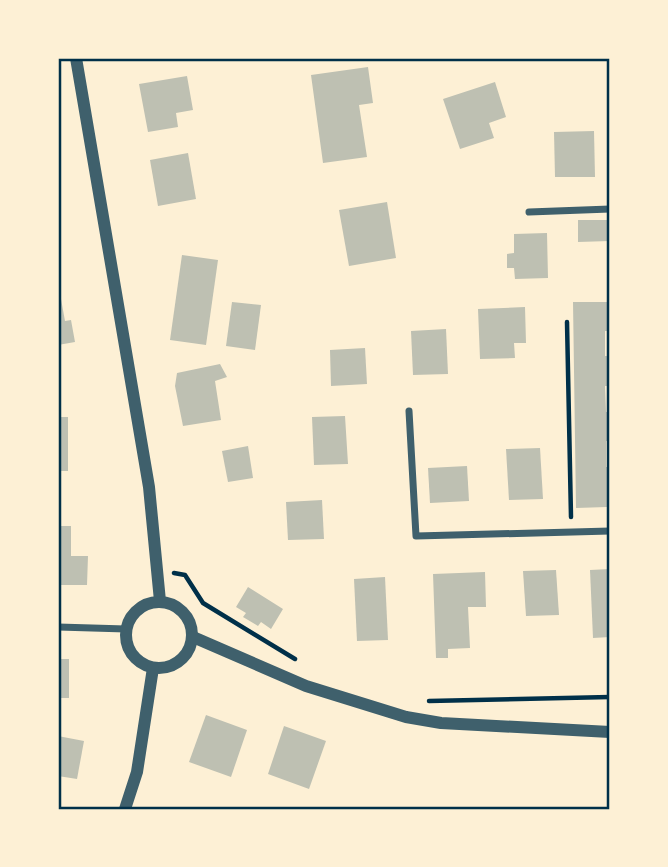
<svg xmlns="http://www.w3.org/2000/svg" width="668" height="867" font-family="'Noto Sans',sans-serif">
  <rect width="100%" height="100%" fill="#fdf0d5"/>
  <g fill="#bec0b2">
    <polygon points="368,67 373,103 359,105 367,157 323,163 311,75"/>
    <polygon points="187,76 193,110 176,113 178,127 148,132 139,84"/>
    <polygon points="495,82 506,117 489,123 494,138 460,149 443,99"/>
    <polygon points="594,131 595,177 555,177 554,132"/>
    <polygon points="188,153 196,199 158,206 150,160"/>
    <polygon points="387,202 396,258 349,266 339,210"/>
    <polygon points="578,220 610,220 610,241 578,242"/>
    <polygon points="547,233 548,278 515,279 514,268 507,268 507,254 514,253 514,234"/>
    <polygon points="182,255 218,260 206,345 170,340"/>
    <polygon points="58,288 59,288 65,321 71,320 75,342 58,345"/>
    <polygon points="232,302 261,305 255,350 226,346"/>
    <polygon points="573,302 610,302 610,331 605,331 605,356 610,356 610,386 605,386 606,412 610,412 610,441 606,441 606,467 610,467 610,496 607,496 607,507 576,508"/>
    <polygon points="525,307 526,343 514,343 515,358 480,359 478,309"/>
    <polygon points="446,329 448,374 413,375 411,331"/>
    <polygon points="365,348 367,384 331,386 330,350"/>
    <polygon points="220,364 227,377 215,381 221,420 183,426 175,386 177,373"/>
    <polygon points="345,416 348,464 314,465 312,417"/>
    <rect x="58" y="417" width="10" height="54"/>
    <polygon points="248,446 253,478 228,482 222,451"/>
    <polygon points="540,448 543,499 509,500 506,449"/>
    <polygon points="467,466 469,501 430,503 428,468"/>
    <polygon points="322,500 324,539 288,540 286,502"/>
    <polygon points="58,526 71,526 71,556 88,556 87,585 58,585"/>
    <polygon points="610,569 610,637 593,638 590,570"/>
    <polygon points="556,570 559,615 526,616 523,571"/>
    <polygon points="485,572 486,607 468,607 470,648 448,649 448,658 436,658 433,574"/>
    <polygon points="385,577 388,640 357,641 354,579"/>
    <polygon points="248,587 283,609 271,629 261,622 258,626 243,617 246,613 236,607"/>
    <rect x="58" y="659" width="11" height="39"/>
    <polygon points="206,715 247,730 231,777 189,762"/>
    <polygon points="284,726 326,741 309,789 268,774"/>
    <polygon points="58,736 84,741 77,779 58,776"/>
  </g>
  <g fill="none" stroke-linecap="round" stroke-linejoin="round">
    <g stroke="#003049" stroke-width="4.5">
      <polyline points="567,322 571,517"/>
      <polyline points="174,573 185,575 203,603 295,659"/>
      <polyline points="429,701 610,697"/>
    </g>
    <g stroke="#3f606c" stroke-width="7">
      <polyline points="529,212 610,209"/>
      <polyline points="409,411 416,536 610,531"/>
      <polyline points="58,627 126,629"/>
    </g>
    <g stroke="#3f606c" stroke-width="12">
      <polyline points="76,58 149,487 160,601"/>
      <circle cx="159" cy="635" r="33"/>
      <polyline points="193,637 306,686 406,717 441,723 610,732"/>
      <polyline points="125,809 137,772 153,668"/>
    </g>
  </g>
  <rect width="668" height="867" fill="none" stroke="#fdf0d5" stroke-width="119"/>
  <rect x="60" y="60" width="548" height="748" fill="none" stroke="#003049" stroke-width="2.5"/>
</svg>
